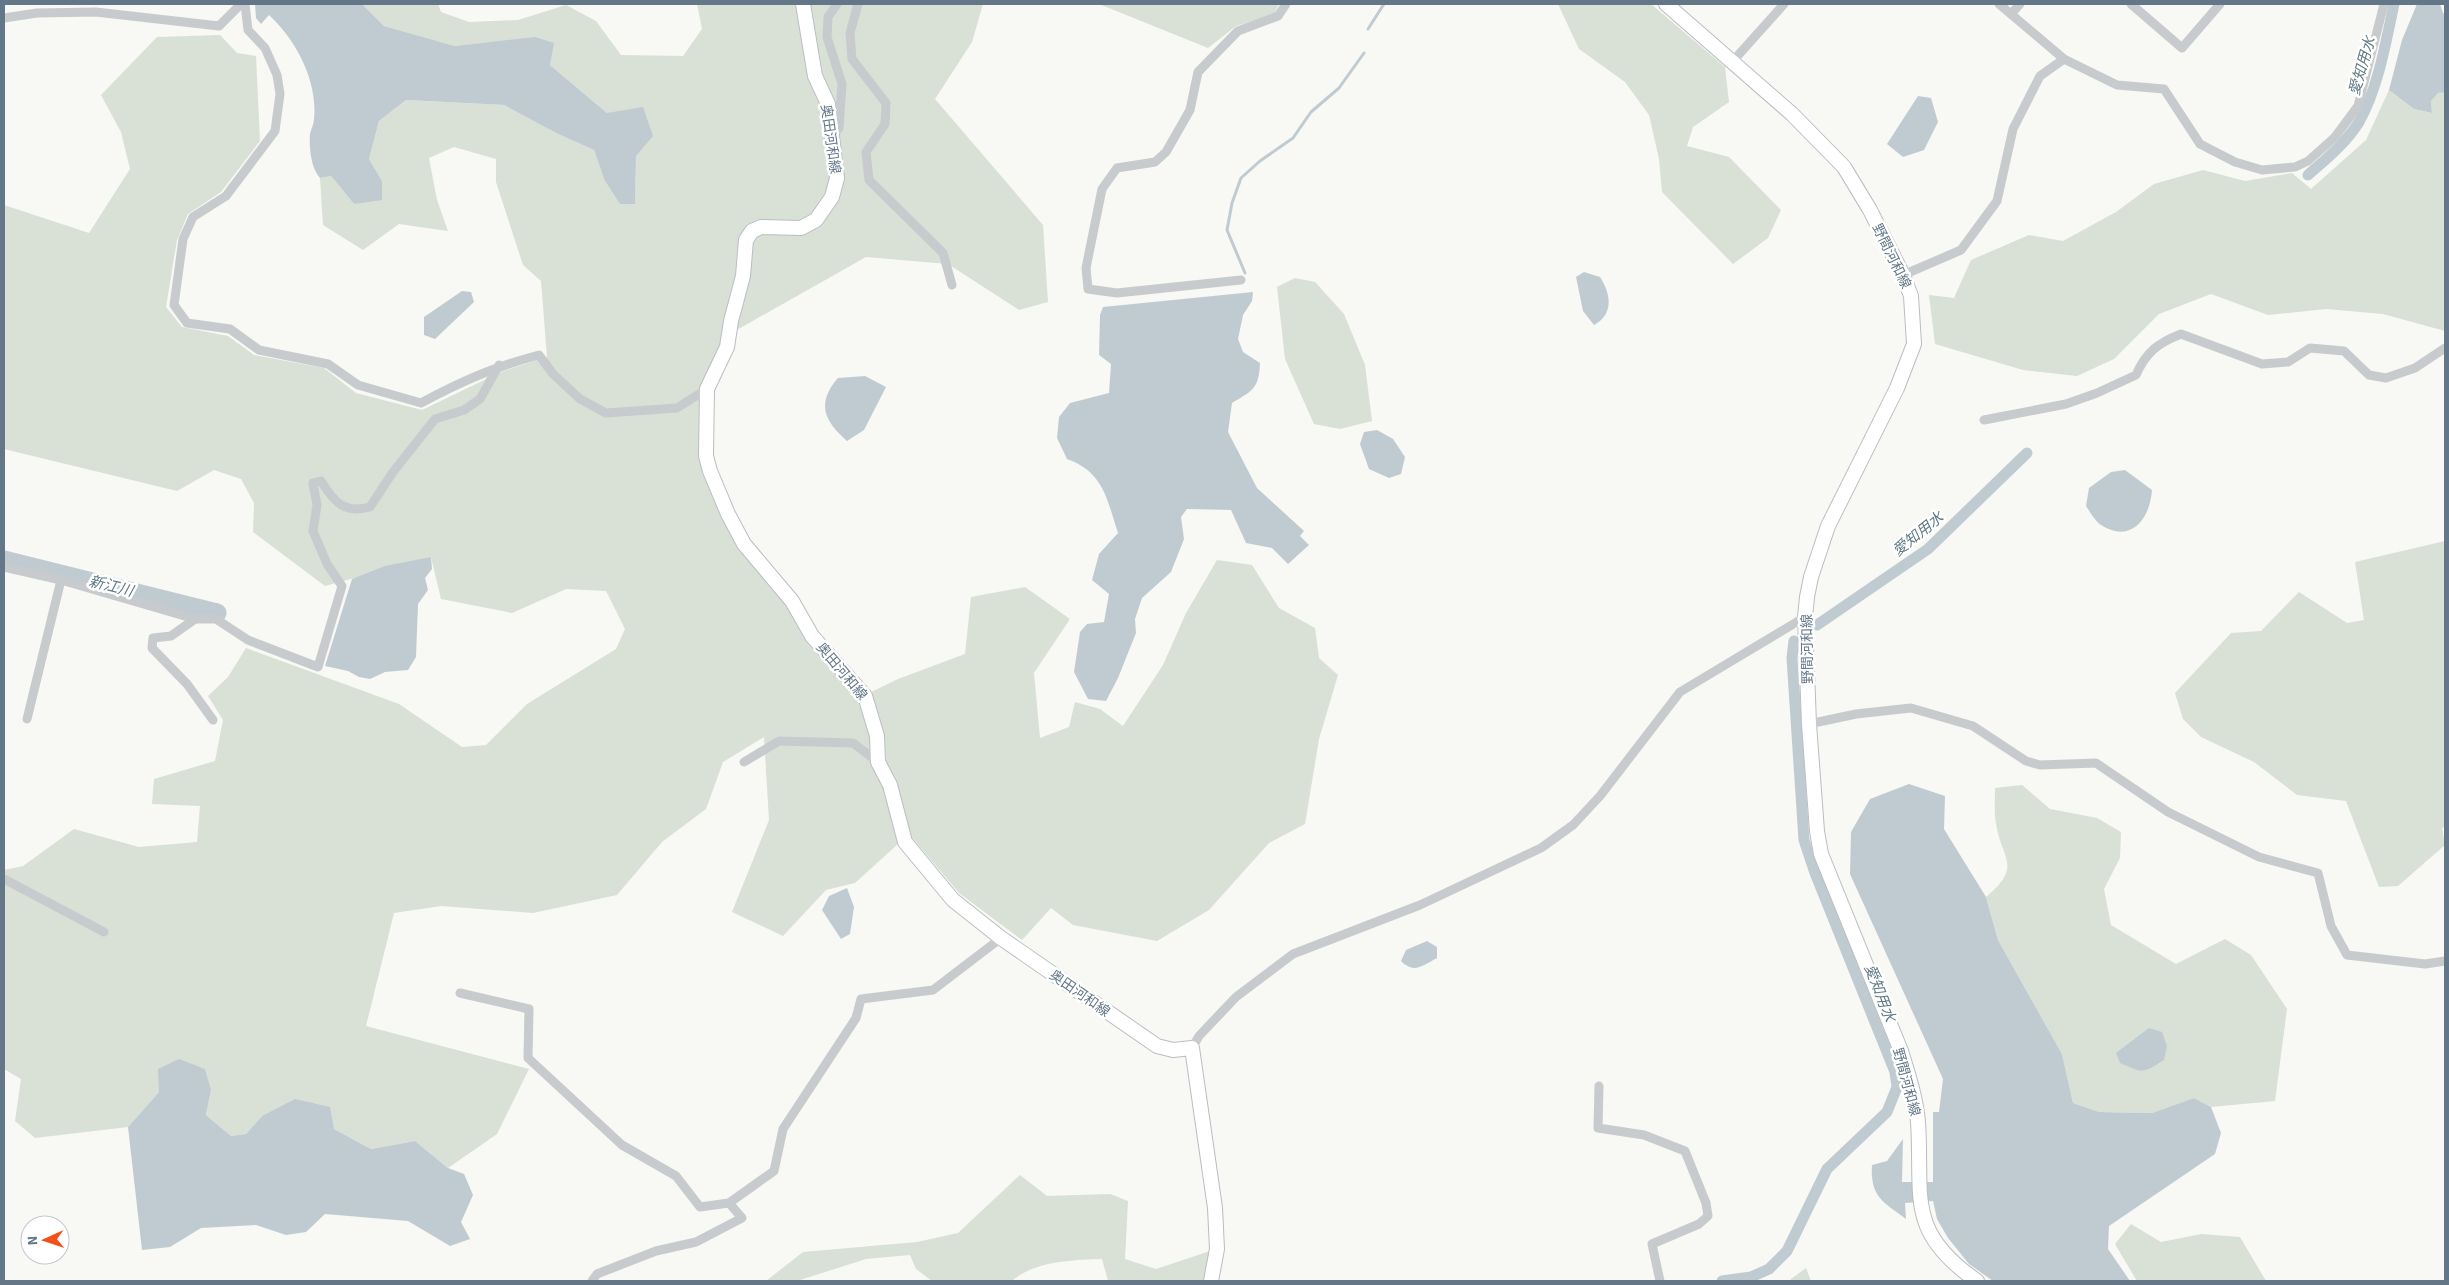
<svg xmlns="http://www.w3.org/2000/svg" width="2449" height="1285" font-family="'Source Sans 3','Noto Sans JP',sans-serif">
  <rect width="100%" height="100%" fill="#f8f8f4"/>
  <g fill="#d9e0d5">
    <polygon points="362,4 438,4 441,12 469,22 518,20 566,5 596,21 621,55 683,56 702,29 697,4 983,4 972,42 935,99 1043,225 1048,302 1019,310 948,264 866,257 735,331 703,382 699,434 700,457 721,516 738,549 787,602 861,697 898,679 965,654 971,597 1025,587 1070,619 1034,673 1040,738 1069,727 1075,702 1100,709 1123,726 1163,665 1186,613 1217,560 1252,565 1279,608 1315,628 1319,658 1338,675 1319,739 1305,824 1269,843 1209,910 1157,941 1073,925 1051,908 1022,940 959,893 909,834 855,883 826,890 783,936 732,912 769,820 764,737 723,762 706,809 662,842 617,895 533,913 441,906 394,913 366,1026 529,1069 497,1134 448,1168 415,1141 371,1149 334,1129 262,1116 246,1134 231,1136 206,1115 211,1090 159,1092 128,1127 35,1138 15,1121 21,1079 4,1069 4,870 23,866 74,829 139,847 197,842 200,806 152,804 154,779 215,761 223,720 208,696 228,677 246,648 399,704 462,747 486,745 527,704 616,649 625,629 606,591 566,589 512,613 441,599 431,557 325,586 253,532 254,503 241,479 214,470 177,491 4,449 4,205 89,233 130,169 121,132 101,95 157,37 220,35 237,53 256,56 260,141 221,192 188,214 177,240 166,307 182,327 228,336 254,355 324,368 356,393 422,410 503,371 547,357 541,281 523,265 496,182 496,159 454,147 429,158 437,200 448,231 399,224 363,250 323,225 320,178 331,176 354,204 382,181 369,159 379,121 406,100 504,105 556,133 594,150 604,179 635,204 636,156 607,113 550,65 553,43 494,42 455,46 384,26"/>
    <polygon points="1099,4 1279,4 1274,14 1236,26 1208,48"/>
    <polygon points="1558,4 1651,4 1725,67 1729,102 1693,127 1687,146 1729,157 1781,210 1768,238 1733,264 1662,192 1659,159 1649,115 1625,82 1579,49"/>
    <polygon points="2389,90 2414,109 2432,113 2431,101 2438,92 2445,92 2445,331 2383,314 2326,309 2268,315 2211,294 2159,314 2114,359 2077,376 2023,370 1935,344 1929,295 1954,298 1971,260 2029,235 2063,241 2116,212 2154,184 2203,170 2245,181 2292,173 2311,189 2366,140"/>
    <polygon points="1295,278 1315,282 1344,314 1365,365 1372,421 1340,429 1314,424 1285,359 1277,287"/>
    <polygon points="2445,541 2445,827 2442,828 2445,845 2398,886 2379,887 2346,801 2297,795 2254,762 2201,737 2183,719 2175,693 2231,633 2261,631 2299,592 2347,623 2364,620 2355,562"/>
    <path d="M2022 785 2050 809 2097 818 2121 832 2120 858 2104 889 2111 925 2176 964 2225 939 2251 955 2287 1009 2275 1101 2211 1107 2194 1098 2152 1113 2099 1112 2073 1103 2062 1054 1998 940 1986 897C2023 866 2002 860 1996 824 1994 812 1995 800 1995 788Z"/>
    <path d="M1020 1175 1047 1196 1110 1194 1128 1201 1125 1259 1156 1269 1210 1251 1205 1281H1108L1102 1259C1073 1260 1034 1261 1012 1281H932L916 1269 910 1255 866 1259 797 1281H766L803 1252 917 1242 958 1233Z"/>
    <polygon points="2131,1224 2161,1242 2201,1234 2240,1237 2266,1281 2137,1281 2115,1244"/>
    <polygon points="1806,1268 1811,1281 1790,1281 1791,1279"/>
  </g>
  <g fill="#c0cbd1">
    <path d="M255 4H362L384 26 455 46 535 37 554 43 550 65 607 113 643 107 653 136 636 156 635 204H620L604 179 594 150 556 133 504 105 406 100 379 121 369 159 382 181V200L354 204 331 176 320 178C311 168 309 148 310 134 311 129 314 124 314 119 318 81 296 40 269 15L261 24 256 18Z"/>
    <polygon points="2417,4 2440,4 2443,13 2445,14 2445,92 2438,93 2431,101 2432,113 2414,109 2389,90 2402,40"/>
    <polygon points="1918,96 1931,98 1938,122 1924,150 1903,157 1887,144"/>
    <path d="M1584 272 1600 277C1611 294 1614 314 1594 325L1583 311 1576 277Z"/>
    <polygon points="462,291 471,292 474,302 435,339 424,335 424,317"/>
    <path d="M1253 292 1252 301 1243 315 1238 339 1243 352 1260 363C1259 389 1252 391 1232 403L1228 432 1257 488 1304 531 1300 536 1309 545 1288 564 1272 548 1246 543 1231 510 1187 509 1181 517 1184 539 1171 572 1142 598 1135 619 1136 633 1118 678 1106 701 1088 699 1074 672 1080 632 1087 624 1104 622 1109 594 1092 580 1099 554 1118 533C1107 500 1104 472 1067 459L1057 438 1059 417 1070 403 1109 393 1111 364 1099 355 1100 315 1103 307Z"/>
    <path d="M865 376 886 387 864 430 847 441C824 421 816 403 838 378Z"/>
    <polygon points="1377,430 1393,439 1405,457 1401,474 1389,478 1369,469 1360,444 1364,432"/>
    <path d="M2125 470 2152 490C2150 519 2131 544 2101 525 2095 521 2090 512 2086 506L2089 488 2111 472Z"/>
    <polygon points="431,557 432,569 425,578 428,590 418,604 416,657 408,670 385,672 370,679 359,677 348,671 325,666 352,579 385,566"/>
    <path d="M1909 784 1945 796 1944 829 1986 897 1998 940 2062 1054 2073 1103 2099 1112 2152 1113 2194 1098 2211 1107 2221 1133 2215 1154 2109 1226 2108 1249 2130 1281H1993L1969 1264 1948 1238 1937 1219 1933 1201 1905 1203 1906 1219C1883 1202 1870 1197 1872 1165L1887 1161 1903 1139 1902 1182H1933V1112H1939L1943 1079 1850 874 1851 832 1870 799Z"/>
    <polygon points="847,888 854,907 850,934 841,939 822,910 829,896"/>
    <path d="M1427 941 1437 947V958C1422 966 1414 974 1401 961L1406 950Z"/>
    <path d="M2149 1028 2162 1032 2167 1046 2164 1060C2142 1074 2143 1073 2120 1063L2116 1053Z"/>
    <polygon points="179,1059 205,1069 211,1090 206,1115 231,1136 246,1134 262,1116 295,1099 330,1107 334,1129 371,1149 415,1141 448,1168 464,1174 473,1195 461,1222 470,1239 450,1246 408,1221 325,1214 306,1232 286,1235 256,1225 201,1228 170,1247 142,1250 128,1127 159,1092 158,1069"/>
  </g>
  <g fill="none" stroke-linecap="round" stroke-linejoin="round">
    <g stroke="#c0cbd1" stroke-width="3">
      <polyline points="1368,29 1384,4"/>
      <polyline points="1245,273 1227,230 1232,203 1241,178 1260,161 1293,138 1311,112 1339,88 1364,53"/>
    </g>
    <g stroke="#c0cbd1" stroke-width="11">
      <path d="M2308 175C2326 159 2346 143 2359 122 2378 89 2386 41 2394 4"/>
      <polyline points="1817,625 1928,549 2027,453"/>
      <polyline points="1722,1281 1751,1277 1769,1269 1787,1251 1827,1169 1887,1112 1897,1087 1895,1072 1815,873 1804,840 1792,658 1794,641"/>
    </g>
    <polyline stroke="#c0cbd1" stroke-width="19" points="4,560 217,613"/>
    <g stroke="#b9bec3" stroke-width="16">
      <g id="secondary">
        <polyline points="803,4 815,76 828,104 837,178 832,197 816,220 801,228 761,227 752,231 746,240 743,276 731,321 727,347 707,389 706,456 710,471 728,514 744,544 792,601 812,636 865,696 877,736 878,762 890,785 905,842 953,900 1001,938 1157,1046 1173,1050 1192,1048 1215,1208 1217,1249 1211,1281"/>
        <path d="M1666 4 1792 114 1844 167 1870 210 1903 275 1911 296 1914 344 1897 388 1828 526 1811 577 1807 597 1805 617 1809 724 1817 831 1821 854 1901 1051C1908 1074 1916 1098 1918 1122 1923 1197 1905 1231 1977 1281"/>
      </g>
    </g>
    <g stroke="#c7cbce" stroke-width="9">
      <path d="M245 4 248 30 265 48 277 75 280 94 275 131 226 196 193 217 183 239 174 305 187 323 230 329 259 350 328 364 358 385 421 403C462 381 494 367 539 355L553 374 580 399 606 413 677 408 707 389"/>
      <polyline points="858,4 850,33 852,59 886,103 885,124 866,152 869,180 943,253 952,285"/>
      <polyline points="1999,4 2064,59 2117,85 2164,89 2200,144 2235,162 2262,170 2295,167 2308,161 2335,137 2358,106 2384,4"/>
      <polyline points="2131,4 2182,48 2220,4"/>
      <polyline points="2011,14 2020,4"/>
      <polyline points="4,18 37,13 96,12 219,26 241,4"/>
      <polyline points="1733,61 1784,4"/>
      <polyline points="831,137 839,128 842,84 827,37 828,17 837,4"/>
      <polyline points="1903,275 1961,250 1997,201 2013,129 2040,76 2064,59"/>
      <polyline points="1241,280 1117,293 1088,289 1086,268 1102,189 1117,168 1155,162 1166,152 1190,110 1198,72 1238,31 1278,16 1286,4"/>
      <path d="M1984 420 2066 404 2097 393 2136 375C2146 352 2158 343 2181 334L2262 364 2288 362 2310 348 2344 351 2369 375 2386 378 2415 368 2445 348"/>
      <path d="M4 567 61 580 195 619H216L248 640 318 667 342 586 327 564 313 531 317 505 313 483 321 481C334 502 344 514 370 507L393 472 435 419 464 410 480 399 499 365"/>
      <polyline points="195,619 171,636 153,638 152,648 187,684 213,720"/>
      <polyline points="27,719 61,580"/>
      <polyline points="1809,724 1856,714 1911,708 1973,726 2026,761 2040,765 2096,763 2168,812 2259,857 2318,873 2331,926 2347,955 2425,964 2445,961"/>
      <polyline points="744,762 779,741 853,743 878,762"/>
      <polyline points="4,879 104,932"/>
      <polyline points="460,993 529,1009 528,1058 622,1145 676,1176 700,1207 729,1203 774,1171 783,1129 856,1018 861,999 933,990 1001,938"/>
      <polyline points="1192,1048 1199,1036 1236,997 1293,954 1420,905 1541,848 1573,825 1600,796 1680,692 1805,617"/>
      <polyline points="1599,1086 1598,1128 1644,1135 1685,1151 1706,1203 1708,1216 1699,1224 1652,1244 1660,1281"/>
      <polyline points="592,1281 597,1274 656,1251 696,1242 742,1218 729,1203"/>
    </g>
    <use href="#secondary" stroke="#fff" stroke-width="14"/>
  </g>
  <g text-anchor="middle" stroke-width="5" stroke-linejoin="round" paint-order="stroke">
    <g font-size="14" fill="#647788" stroke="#fff">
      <text transform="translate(831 139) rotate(82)" y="5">奥田河和線</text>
      <text transform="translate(1892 256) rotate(64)" y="5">野間河和線</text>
      <text transform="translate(1807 649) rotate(-91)" y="5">野間河和線</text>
      <text transform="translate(842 671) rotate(50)" y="5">奥田河和線</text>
      <text transform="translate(1080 993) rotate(35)" y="5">奥田河和線</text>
      <text transform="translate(1907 1082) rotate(75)" y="5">野間河和線</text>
    </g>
    <g font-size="15" font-style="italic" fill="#5f7a84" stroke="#fff">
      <text transform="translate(2362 66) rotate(-74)" y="5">愛知用水</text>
      <text transform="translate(1918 534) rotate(-39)" y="5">愛知用水</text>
      <text transform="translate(111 586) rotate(14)" y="5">新江川</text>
      <text transform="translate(1880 993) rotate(69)" y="5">愛知用水</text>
    </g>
  </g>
  <rect width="2449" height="1285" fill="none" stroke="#647788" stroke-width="10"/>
  <g transform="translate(45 1240) rotate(267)"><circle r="24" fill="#ffffff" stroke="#c1c9cf"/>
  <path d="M0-4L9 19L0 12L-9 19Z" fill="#f35019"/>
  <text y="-8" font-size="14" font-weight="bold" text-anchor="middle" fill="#647788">N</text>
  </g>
</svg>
